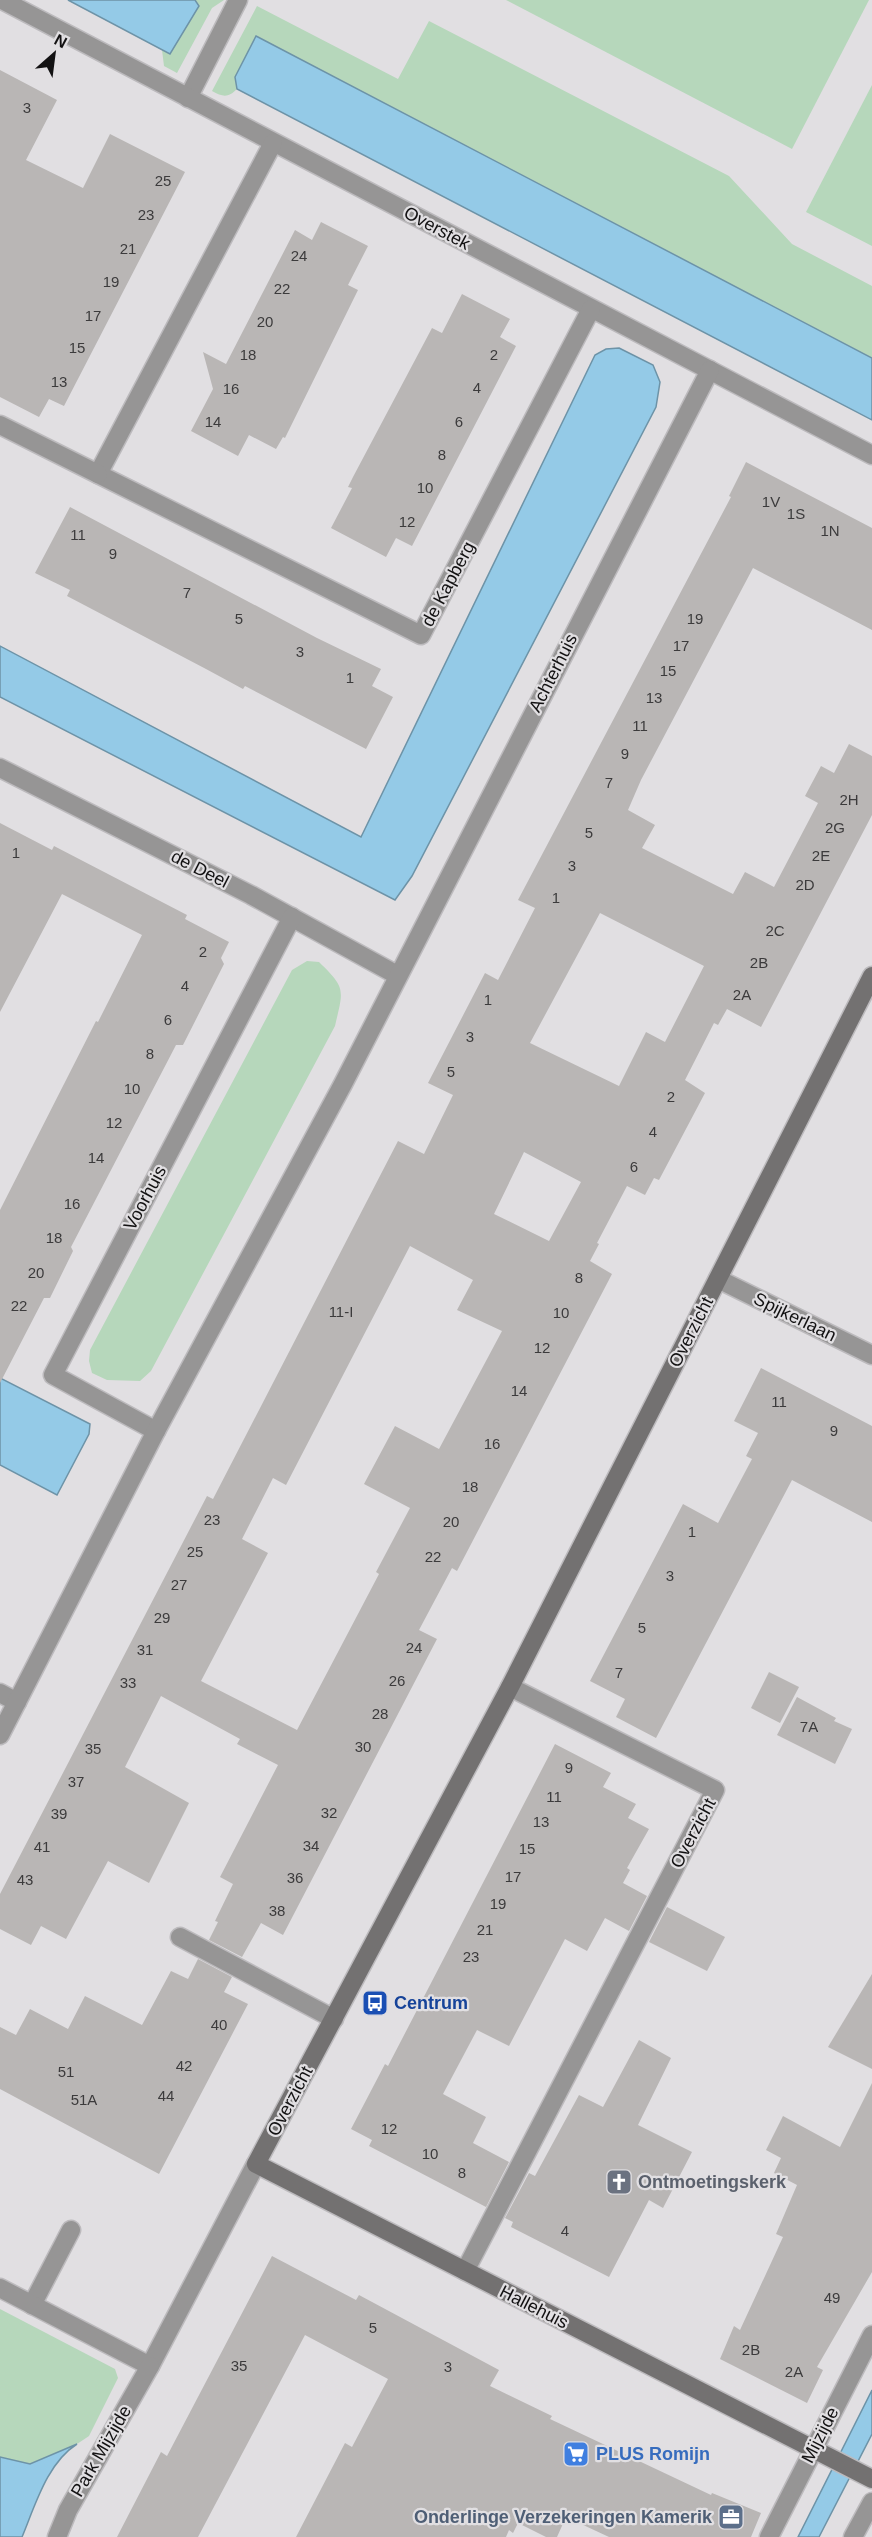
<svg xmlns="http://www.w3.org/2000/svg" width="872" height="2537" font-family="Arial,sans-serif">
  <rect width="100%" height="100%" fill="#e1dfe2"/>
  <g fill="#b6d7bb">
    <polygon points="195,0 224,0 212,8 177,73 164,66 162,50 170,54 199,6"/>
    <polygon points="506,0 869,0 792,149"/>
    <path d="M257 6 398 79 429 21 729 176 792 244 872 286V358L257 37 235 77 237 89C228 98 223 97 212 91Z"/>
    <polygon points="872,85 872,246 806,212"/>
    <path d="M307 961 319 962C347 989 343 990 335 1026L151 1371 140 1381 107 1380 92 1373 89 1361 90 1350 292 970Z"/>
    <polygon points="0,2309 115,2369 118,2378 89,2436 77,2444 30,2464 0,2457"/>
  </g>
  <g fill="#94cae7" stroke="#6d93a7" stroke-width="1.5">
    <polygon points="68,0 195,0 199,6 170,54"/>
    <polygon points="256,36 872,358 872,420 237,89 235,77"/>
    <polygon points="619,348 653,365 660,382 656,407 412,876 395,900 0,697 0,646 361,837 595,355 606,349"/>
    <polygon points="0,1378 90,1424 89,1434 57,1495 0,1465"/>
    <polygon points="872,2390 872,2434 819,2537 798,2537"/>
    <path d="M77 2444C47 2463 35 2506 22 2537H0V2457L30 2464Z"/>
  </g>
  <g fill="#b9b6b5" fill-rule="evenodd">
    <polygon points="0,70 57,100 26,160 83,188 110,134 185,172 64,406 49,399 39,417 0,397"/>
    <polygon points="321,222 368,246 348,285 358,290 285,438 283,437 276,449 249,435 238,456 191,431 213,389 203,352 226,364 295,230 312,240"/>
    <polygon points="462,294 510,319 500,337 516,346 412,546 396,538 386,557 331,528 352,488 348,487 353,477 432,328 442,333"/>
    <path d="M746 462 872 528V630L753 568 641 780 628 810 655 825 642 848 733 894 745 872 774 887 818 803 805 796 821 766 834 773 849 744 872 756V815L761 1027 727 1009 718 1025 714 1023 685 1080 705 1093 659 1180 654 1178 645 1195 627 1186 597 1243 599 1244 590 1261 612 1274 457 1571 452 1568 419 1630 437 1639 283 1935 261 1923 242 1957 209 1940 218 1922 215 1921 233 1884 220 1877 278 1765 237 1744 240 1739 161 1696 125 1767 189 1803 149 1883 108 1861 66 1939 41 1926 31 1945 0 1929V1894L207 1496 213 1499 398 1141 424 1154 453 1095 428 1083 485 973 498 980 535 908 518 900 731 497 729 496ZM600 913 704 966 665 1042 646 1032 619 1086 530 1043ZM524 1152 581 1182 549 1241 494 1214ZM410 1246 473 1280 457 1310 502 1331 439 1449 395 1426 364 1484 410 1508 376 1572 379 1574 297 1730 201 1681 268 1553 242 1539 273 1478 286 1485Z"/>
    <polygon points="70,507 317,638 381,669 372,686 393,697 366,749 245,686 243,689 206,669 67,596 70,590 35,573"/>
    <polygon points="0,823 52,850 54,846 187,915 185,919 229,942 221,958 224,964 183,1045 176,1045 71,1247 73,1251 50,1298 44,1298 0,1383 0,1210 96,1021 98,1022 142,935 62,894 0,1012"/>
    <polygon points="761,1368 872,1426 872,1522 792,1480 656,1738 616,1717 625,1699 590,1681 683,1504 718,1523 752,1459 746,1456 758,1433 734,1421"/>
    <polygon points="769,1672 799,1687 780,1723 751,1708"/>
    <polygon points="797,1697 836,1718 834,1721 852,1729 835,1764 777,1735"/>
    <polygon points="555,1744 611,1773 603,1787 636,1804 628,1818 649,1829 627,1868 630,1870 623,1883 647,1896 629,1931 605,1918 587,1951 565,1939 509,2046 477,2030 443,2094 486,2117 473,2143 509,2162 486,2207 369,2146 372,2140 351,2129 385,2064 388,2066"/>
    <polygon points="667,1907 725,1937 707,1971 649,1942"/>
    <polygon points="198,1959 232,1977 224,1992 248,2004 159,2174 0,2089 0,2027 16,2035 30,2009 68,2029 85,1996 142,2025 171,1971 188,1979"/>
    <polygon points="872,1974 872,2069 828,2047"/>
    <polygon points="639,2040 671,2058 638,2125 692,2152 663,2208 649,2200 609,2277 511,2227 513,2222 505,2218 529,2173 535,2176 579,2095 603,2107"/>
    <polygon points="872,2083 872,2272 817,2367 823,2370 807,2403 720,2359 734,2326 740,2330 783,2237 776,2234 797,2185 774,2173 781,2158 766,2150 783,2116 840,2147"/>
    <polygon points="272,2256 356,2300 359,2295 499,2370 490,2386 552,2416 550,2419 711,2495 712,2493 761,2513 751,2537 609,2537 566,2517 557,2537 546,2537 518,2523 513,2533 509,2530 506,2537 296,2537 345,2443 352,2447 388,2379 305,2335 198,2537 117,2537 161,2452 167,2456"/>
  </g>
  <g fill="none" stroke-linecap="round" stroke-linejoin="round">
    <g stroke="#bcbabd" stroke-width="21">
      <g id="lane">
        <polyline points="188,98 238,0"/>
        <polyline points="180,1937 334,2019"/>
        <polyline points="32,2305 71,2230"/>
      </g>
    </g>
    <g stroke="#bcbabd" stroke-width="21">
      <g id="street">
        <polyline points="2,0 872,455"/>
        <polyline points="273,143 98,474 421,635 591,309"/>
        <polyline points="0,425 98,474"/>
        <polyline points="0,768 251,895 397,975"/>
        <polyline points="718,1279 872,1355"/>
        <polyline points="156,1431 53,1375 292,917"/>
        <polyline points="0,1693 17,1702"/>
        <polyline points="0,1735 156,1431 343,1084 710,370"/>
        <polyline points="465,2271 715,1790 510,1687"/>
        <polyline points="0,2288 150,2366 256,2164"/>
        <polyline points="57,2537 68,2510 150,2366"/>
        <polyline points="769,2537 872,2335"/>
        <polyline points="853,2537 872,2502"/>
      </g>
    </g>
    <g stroke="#bcbabd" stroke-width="21">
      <polyline id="secondary" points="872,976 510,1687 256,2164 872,2479"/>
    </g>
    <use href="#lane" stroke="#969595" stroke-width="18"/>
    <use href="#street" stroke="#969595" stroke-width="18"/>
    <use href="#secondary" stroke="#737171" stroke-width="18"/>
  </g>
  <defs>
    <g id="bus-square" transform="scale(1.35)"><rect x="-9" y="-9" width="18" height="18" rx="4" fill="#1a4fb4" stroke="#e1dfe2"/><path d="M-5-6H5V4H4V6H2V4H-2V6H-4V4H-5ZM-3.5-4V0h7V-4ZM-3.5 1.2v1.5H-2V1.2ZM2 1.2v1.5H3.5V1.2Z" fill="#fff"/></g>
    <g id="church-square" transform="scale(1.35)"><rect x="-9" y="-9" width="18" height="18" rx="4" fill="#6b7280" stroke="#e1dfe2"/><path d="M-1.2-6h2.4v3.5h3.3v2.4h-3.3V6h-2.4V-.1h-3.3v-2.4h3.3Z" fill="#fff"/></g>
    <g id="supermarket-square" transform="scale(1.35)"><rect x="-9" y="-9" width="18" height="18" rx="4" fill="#3f7fe0" stroke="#e1dfe2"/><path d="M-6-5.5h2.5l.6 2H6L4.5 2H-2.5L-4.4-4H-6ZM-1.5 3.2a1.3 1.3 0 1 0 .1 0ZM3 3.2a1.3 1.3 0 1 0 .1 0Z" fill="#fff"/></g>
    <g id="office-square" transform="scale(1.35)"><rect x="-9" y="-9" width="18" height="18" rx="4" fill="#5c6f8a" stroke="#e1dfe2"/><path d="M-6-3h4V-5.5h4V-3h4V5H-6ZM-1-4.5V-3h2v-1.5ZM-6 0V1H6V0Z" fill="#fff"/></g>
  </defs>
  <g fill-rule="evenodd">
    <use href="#bus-square" x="375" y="2003"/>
    <use href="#church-square" x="619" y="2182"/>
    <use href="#supermarket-square" x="576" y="2454"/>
    <use href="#office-square" x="731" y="2517"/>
  </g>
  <g text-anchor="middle" stroke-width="4.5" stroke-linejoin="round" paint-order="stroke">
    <g font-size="15" fill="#3c3b3c">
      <text x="27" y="113">3</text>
      <text x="163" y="186">25</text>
      <text x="146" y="220">23</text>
      <text x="128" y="254">21</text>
      <text x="299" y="261">24</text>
      <text x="111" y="287">19</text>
      <text x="282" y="294">22</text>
      <text x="93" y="321">17</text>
      <text x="265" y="327">20</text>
      <text x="77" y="353">15</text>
      <text x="248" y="360">18</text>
      <text x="494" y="360">2</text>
      <text x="59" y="387">13</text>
      <text x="477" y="393">4</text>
      <text x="231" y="394">16</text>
      <text x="213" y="427">14</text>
      <text x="459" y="427">6</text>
      <text x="442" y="460">8</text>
      <text x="425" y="493">10</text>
      <text x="771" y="507">1V</text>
      <text x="796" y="519">1S</text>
      <text x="407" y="527">12</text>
      <text x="830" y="536">1N</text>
      <text x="78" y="540">11</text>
      <text x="113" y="559">9</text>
      <text x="187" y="598">7</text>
      <text x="239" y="624">5</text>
      <text x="695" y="624">19</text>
      <text x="681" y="651">17</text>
      <text x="300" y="657">3</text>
      <text x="668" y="676">15</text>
      <text x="350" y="683">1</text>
      <text x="654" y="703">13</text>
      <text x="640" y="731">11</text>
      <text x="625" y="759">9</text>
      <text x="609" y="788">7</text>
      <text x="849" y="805">2H</text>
      <text x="835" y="833">2G</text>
      <text x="589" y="838">5</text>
      <text x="16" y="858">1</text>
      <text x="821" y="861">2E</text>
      <text x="572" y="871">3</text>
      <text x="805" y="890">2D</text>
      <text x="556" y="903">1</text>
      <text x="775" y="936">2C</text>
      <text x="203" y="957">2</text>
      <text x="759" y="968">2B</text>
      <text x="185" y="991">4</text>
      <text x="742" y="1000">2A</text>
      <text x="488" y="1005">1</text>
      <text x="168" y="1025">6</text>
      <text x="470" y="1042">3</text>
      <text x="150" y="1059">8</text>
      <text x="451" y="1077">5</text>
      <text x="132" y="1094">10</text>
      <text x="671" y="1102">2</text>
      <text x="114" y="1128">12</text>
      <text x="653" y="1137">4</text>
      <text x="96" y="1163">14</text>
      <text x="634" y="1172">6</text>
      <text x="72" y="1209">16</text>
      <text x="54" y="1243">18</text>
      <text x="36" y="1278">20</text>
      <text x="579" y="1283">8</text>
      <text x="19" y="1311">22</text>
      <text x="341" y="1317">11-I</text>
      <text x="561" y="1318">10</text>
      <text x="542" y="1353">12</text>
      <text x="519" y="1396">14</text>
      <text x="779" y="1407">11</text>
      <text x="834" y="1436">9</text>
      <text x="492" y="1449">16</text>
      <text x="470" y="1492">18</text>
      <text x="212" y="1525">23</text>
      <text x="451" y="1527">20</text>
      <text x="692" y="1537">1</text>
      <text x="195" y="1557">25</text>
      <text x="433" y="1562">22</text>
      <text x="670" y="1581">3</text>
      <text x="179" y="1590">27</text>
      <text x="162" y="1623">29</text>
      <text x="642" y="1633">5</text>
      <text x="414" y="1653">24</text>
      <text x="145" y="1655">31</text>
      <text x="619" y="1678">7</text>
      <text x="397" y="1686">26</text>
      <text x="128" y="1688">33</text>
      <text x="380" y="1719">28</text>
      <text x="809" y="1732">7A</text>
      <text x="363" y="1752">30</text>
      <text x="93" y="1754">35</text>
      <text x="569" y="1773">9</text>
      <text x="76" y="1787">37</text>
      <text x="554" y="1802">11</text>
      <text x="329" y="1818">32</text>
      <text x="59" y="1819">39</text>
      <text x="541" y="1827">13</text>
      <text x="311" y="1851">34</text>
      <text x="42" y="1852">41</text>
      <text x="527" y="1854">15</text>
      <text x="513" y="1882">17</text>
      <text x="295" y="1883">36</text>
      <text x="25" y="1885">43</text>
      <text x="498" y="1909">19</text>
      <text x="277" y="1916">38</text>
      <text x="485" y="1935">21</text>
      <text x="471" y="1962">23</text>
      <text x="219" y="2030">40</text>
      <text x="184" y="2071">42</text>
      <text x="66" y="2077">51</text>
      <text x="166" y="2101">44</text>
      <text x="84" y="2105">51A</text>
      <text x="389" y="2134">12</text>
      <text x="430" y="2159">10</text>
      <text x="462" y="2178">8</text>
      <text x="565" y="2236">4</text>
      <text x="832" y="2303">49</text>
      <text x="373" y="2333">5</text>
      <text x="751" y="2355">2B</text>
      <text x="239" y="2371">35</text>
      <text x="448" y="2372">3</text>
      <text x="794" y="2377">2A</text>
    </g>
    <g font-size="18" fill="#131213" stroke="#e1dfe2">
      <text transform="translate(437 228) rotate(28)" y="6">Overstek</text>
      <text transform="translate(448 584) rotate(-62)" y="6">de Kapberg</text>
      <text transform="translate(553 673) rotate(-63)" y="6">Achterhuis</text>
      <text transform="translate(200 869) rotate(27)" y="6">de Deel</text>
      <text transform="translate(145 1198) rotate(-62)" y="6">Voorhuis</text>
      <text transform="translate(795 1317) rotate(26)" y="6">Spijkerlaan</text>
      <text transform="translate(691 1332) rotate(-63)" y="6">Overzicht</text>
      <text transform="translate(693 1833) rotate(-62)" y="6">Overzicht</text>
      <text transform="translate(290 2101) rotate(-62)" y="6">Overzicht</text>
      <text transform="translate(534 2307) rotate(27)" y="6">Hallehuis</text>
      <text transform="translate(820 2435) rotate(-63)" y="6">Mijzijde</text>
      <text transform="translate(101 2451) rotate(-60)" y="6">Park Mijzijde</text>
    </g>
    <g font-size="18" font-weight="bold" fill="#164399" stroke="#e1dfe2" text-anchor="start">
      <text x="394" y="2009">Centrum</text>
    </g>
    <g font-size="18" font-weight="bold" fill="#5b616d" stroke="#e1dfe2" text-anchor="start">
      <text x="638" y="2188">Ontmoetingskerk</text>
    </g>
    <g font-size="18" font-weight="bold" fill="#366cbe" stroke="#e1dfe2" text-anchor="start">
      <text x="596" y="2460">PLUS Romijn</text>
    </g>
    <g font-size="18" font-weight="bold" fill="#4e5e75" stroke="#e1dfe2" text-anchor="end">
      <text x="712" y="2523">Onderlinge Verzekeringen Kamerik</text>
    </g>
  </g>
  <g transform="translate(54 54) rotate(28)" stroke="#e1dfe2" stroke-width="4.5" paint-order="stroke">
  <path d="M0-4.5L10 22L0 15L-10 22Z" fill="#131213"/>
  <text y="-9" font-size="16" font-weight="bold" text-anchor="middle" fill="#131213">N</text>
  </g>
</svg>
